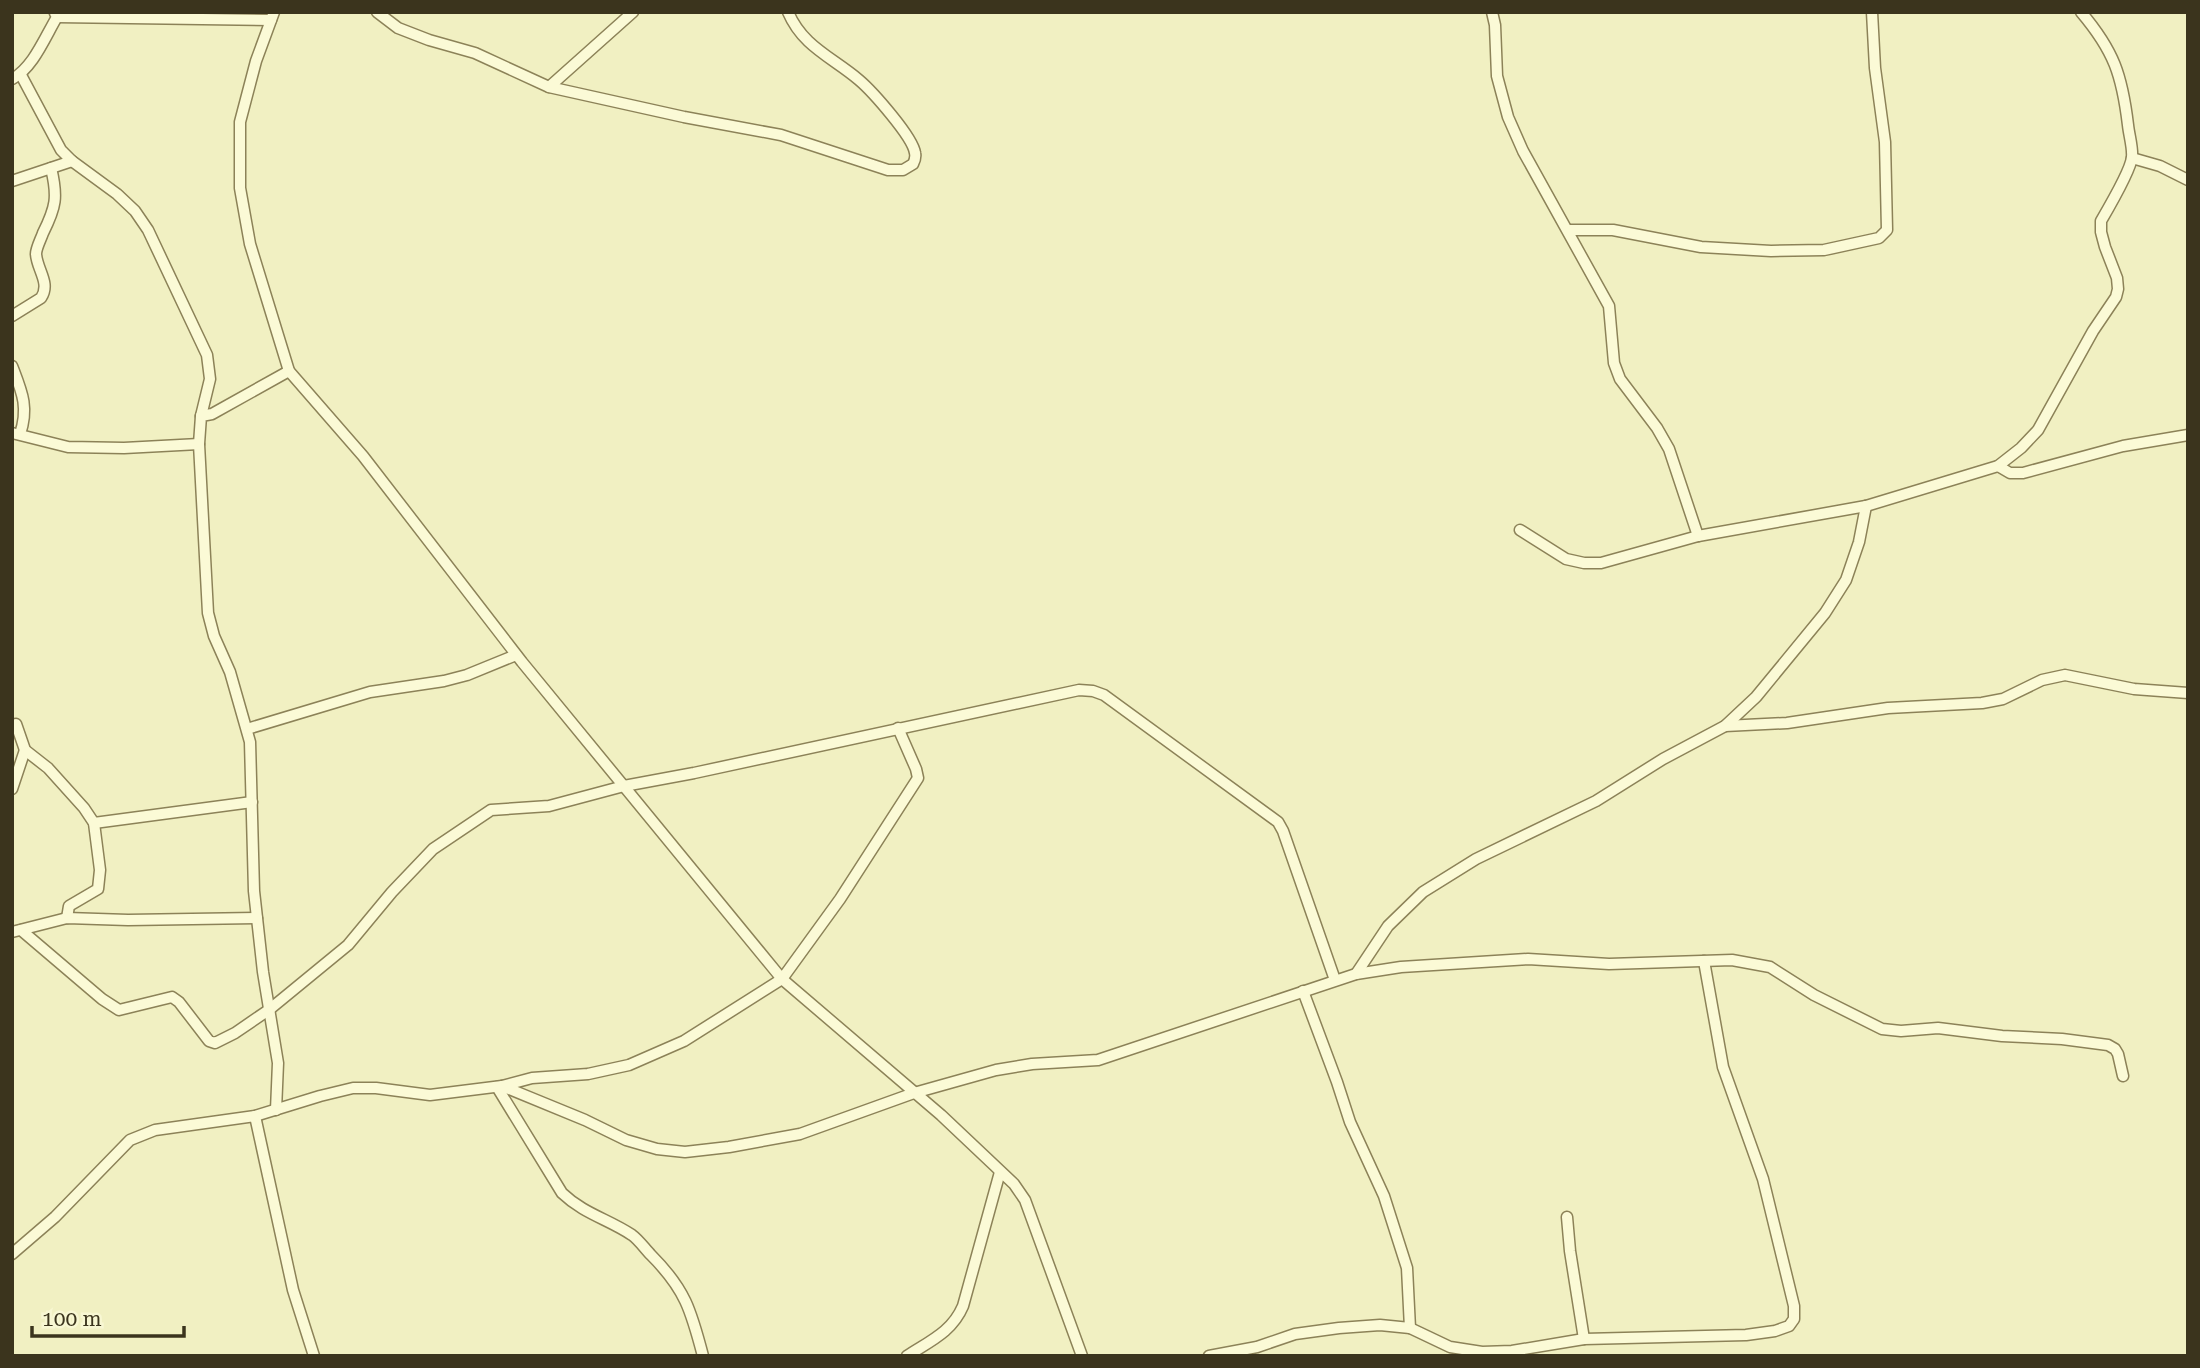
<svg xmlns="http://www.w3.org/2000/svg" width="2200" height="1368" font-family="'Roboto Serif',serif">
  <rect width="100%" height="100%" fill="#f1f0c2"/>
  <g fill="none" stroke-linecap="round" stroke-linejoin="round">
    <g stroke="#8c8258" stroke-width="13">
      <g id="street">
        <polyline points="59,12 57,17 271,20"/>
        <polyline points="274,12 256,61 240,122 240,188 250,244 289,371 363,456 522,662 782,979 941,1115 1014,1184 1025,1200 1082,1356"/>
        <path d="M377 12 398 28 429 40 475 53 549 87 684 117 781 135 888 170H903L913 164C915 160 916 157 915 153 913 137 872 91 859 80 832 57 803 47 788 12"/>
        <polyline points="1492,12 1495,25 1497,76 1508,117 1523,151 1609,306 1614,363 1620,379 1657,428 1669,449 1698,536"/>
        <polyline points="21,75 61,150 72,161 117,194 135,211 148,230 207,355 210,379 201,416"/>
        <path d="M12 79C33 68 45 37 57 17L55 13"/>
        <polyline points="549,87 633,12"/>
        <polyline points="2132,158 2160,166 2188,180"/>
        <polyline points="12,181 72,161"/>
        <polyline points="1568,230 1613,230 1701,247 1771,251 1824,250 1879,238 1887,230 1885,142 1875,68 1872,12"/>
        <path d="M12 316 41 298C51 283 37 270 36 254 36 248 41 239 43 233 56 207 58 197 51 168"/>
        <path d="M12 366C22 392 29 407 20 434"/>
        <polyline points="12,433 68,447 124,448 199,444"/>
        <polyline points="1998,466 2010,473 2023,473 2123,446 2188,435"/>
        <path d="M1520 530 1566 559 1584 563H1601L1698 536 1866 506 1998 466 2021 448 2038 430 2093 331 2116 297 2118 289 2117 278 2105 247 2101 232V221C2108 209 2131 169 2132 157 2133 148 2129 135 2128 125 2122 75 2114 51 2081 12"/>
        <polyline points="16,724 25,750 48,768 84,808 94,823 100,870 98,889 69,906 67,918"/>
        <polyline points="1725,726 1787,723 1888,708 1982,703 2003,699 2042,680 2065,675 2134,689 2188,693"/>
        <polyline points="247,729 370,692 444,681 467,675 516,655"/>
        <polyline points="12,789 25,750"/>
        <polyline points="94,823 252,802"/>
        <polyline points="21,930 102,999 119,1010 172,997 179,1002 209,1041 215,1043 235,1033 270,1009 348,945 392,892 433,849 491,810 549,806 624,786 694,773 1079,690 1093,691 1104,695 1278,822 1283,831 1335,980"/>
        <polyline points="12,932 67,918 128,920 257,918"/>
        <polyline points="1356,974 1388,926 1423,892 1476,859 1596,801 1663,759 1725,726 1756,697 1825,613 1846,580 1859,542 1866,506"/>
        <polyline points="502,1086 585,1120 626,1140 657,1149 685,1152 729,1147 800,1134 914,1093 996,1070 1032,1064 1098,1060 1356,974 1401,967 1528,959 1609,964 1732,960 1770,967 1814,995 1882,1029 1901,1031 1938,1028 2002,1036 2062,1039 2108,1045 2115,1049 2118,1054 2123,1076"/>
        <path d="M497 1087 562 1193C584 1214 608 1219 632 1235 639 1240 645 1249 651 1255 685 1289 691 1310 703 1356"/>
        <polyline points="276,1110 278,1063 263,972 254,891 250,742 230,672 214,636 208,613 199,444 201,416 212,414 289,371"/>
        <polyline points="255,1116 293,1290 314,1356"/>
        <polyline points="1567,1217 1570,1251 1584,1339"/>
        <polyline points="12,1254 55,1217 130,1140 155,1130 255,1116 320,1096 353,1088 376,1088 430,1095 502,1086 532,1078 588,1074 629,1065 684,1041 782,979 840,899 918,778 916,769 898,728"/>
        <polyline points="1410,1328 1450,1347 1482,1352 1512,1351 1584,1339 1746,1335 1775,1331 1789,1326 1794,1319 1794,1306 1763,1179 1723,1067 1704,961"/>
        <path d="M907 1356C930 1341 952 1332 963 1306L1000 1172"/>
        <polyline points="1209,1356 1257,1347 1295,1334 1339,1328 1380,1325 1410,1328 1407,1268 1384,1196 1350,1122 1337,1082 1303,991"/>
      </g>
    </g>
    <use href="#street" stroke="#fbfad6" stroke-width="10"/>
  </g>
  <rect width="2200" height="1368" fill="none" stroke="#3b341d" stroke-width="28"/>
  <path d="M32 1326v10h152v-10" fill="none" stroke="#3b341d" stroke-width="3.5"/>
  <text x="42" y="1326" font-size="21" fill="#3b341d" stroke="#f8f7d3" stroke-width="5" paint-order="stroke">100 m</text>
</svg>
